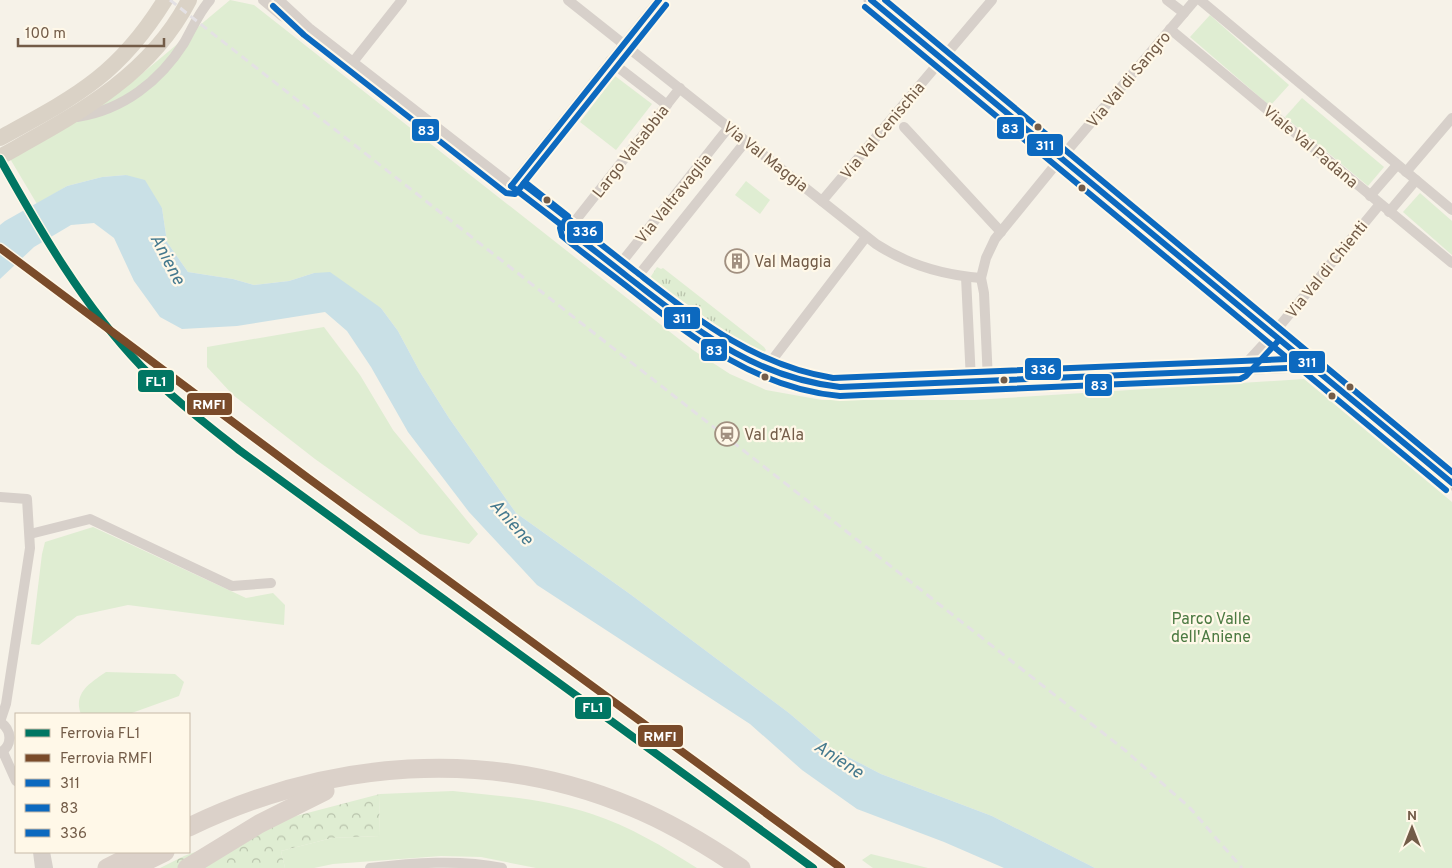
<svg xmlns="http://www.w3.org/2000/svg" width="1452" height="868" font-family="Overpass,sans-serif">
  <defs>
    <pattern id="grass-tufts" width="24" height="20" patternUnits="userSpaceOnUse" patternTransform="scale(1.25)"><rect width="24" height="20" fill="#dfedd2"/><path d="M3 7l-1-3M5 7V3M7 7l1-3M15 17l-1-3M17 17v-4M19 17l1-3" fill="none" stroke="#b9c3ac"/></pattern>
    <pattern id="forest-crowns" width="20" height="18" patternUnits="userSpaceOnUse" patternTransform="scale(1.25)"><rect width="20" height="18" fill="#dfedd2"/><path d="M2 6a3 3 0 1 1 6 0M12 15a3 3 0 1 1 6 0" fill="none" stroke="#b9c3ac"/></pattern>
  </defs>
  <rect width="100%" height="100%" fill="#f6f2e8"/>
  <polygon fill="url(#grass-tufts)" points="657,267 661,269 663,268 764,347 766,350 762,356 758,357 746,353 746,346 655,282 653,285 648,281"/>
  <polygon fill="url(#forest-crowns)" points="380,794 379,836 332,838 281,851 285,868 160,868 184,856 292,817"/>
  <g fill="#dfedd2">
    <polygon points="230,0 254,5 693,350 730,374 766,390 822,400 974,400 1304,379 1452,502 1452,868 1095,868 992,816 881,774 829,747 789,713 630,594 516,513 449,418 420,372 398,331 381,308 314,273 289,281 254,285 233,279 188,272 167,242 162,208 126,175 102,177 67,186 37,204 9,157 132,82"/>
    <polygon points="1210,15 1289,85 1270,106 1190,37"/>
    <polygon points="615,76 652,104 616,150 580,122"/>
    <polygon points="1302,98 1384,167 1368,186 1285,117"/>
    <polygon points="746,181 770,200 760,214 735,195"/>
    <polygon points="1420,193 1452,221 1452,255 1403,212"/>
    <polygon points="324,327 360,375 393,430 478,534 469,544 420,534 315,459 233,395 207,367 207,347"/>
    <polygon points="93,527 246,598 273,593 285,605 284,625 128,605 77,616 39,645 31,644 42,554 45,542"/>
    <path d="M106 672 175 674 184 682 179 696 129 714H81C73 693 90 683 106 672Z"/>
    <path d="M453 791C499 796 547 799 592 814 629 826 664 847 697 868H536L481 857 441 856 333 864 314 868H285L281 851 332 838 379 836 380 794Z"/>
    <polygon points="871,854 928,868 873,868 862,860"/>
  </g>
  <polygon fill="#c9e0e6" points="126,175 145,180 162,208 167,242 188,272 233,279 254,285 289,281 314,273 330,272 381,308 398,331 420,372 449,418 516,513 630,594 789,713 829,747 881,774 992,816 1095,868 1004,868 944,842 857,809 802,770 750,724 537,585 469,512 408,432 371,367 347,331 325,312 237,326 182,329 160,317 134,281 114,238 94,223 71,225 34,247 0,279 0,225 5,221 67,186 102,177"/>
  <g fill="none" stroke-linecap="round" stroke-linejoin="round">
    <g stroke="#d7d0ca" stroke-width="10">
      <polyline points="263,0 282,16 303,26"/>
      <path d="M279 0 309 28 681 317C728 351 780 386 840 387L1312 367"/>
      <path d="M568 0 876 244C908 265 943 275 981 278"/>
      <polyline points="1167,0 1184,13"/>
      <polyline points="1200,0 1452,210"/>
      <polyline points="1170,29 1452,263"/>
      <polyline points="610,61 667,105"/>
      <polyline points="353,62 402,0"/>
      <path d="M77 117C123 110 160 81 184 43 192 29 199 12 210 0"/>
      <polyline points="904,127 1001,232"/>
      <polyline points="1406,172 1452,118"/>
      <polyline points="511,186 659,0"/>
      <polyline points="1370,196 1397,165"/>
      <polyline points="822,201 992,0"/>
      <polyline points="1389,212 1416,180"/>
      <polyline points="568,230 680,88"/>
      <polyline points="617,268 729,127"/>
      <polyline points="966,277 971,381"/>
      <polyline points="634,281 746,141"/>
      <polyline points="766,368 866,237"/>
      <polyline points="1240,370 1273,334 1380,204"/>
      <polyline points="988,381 984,293 981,278 986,258 995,239 1061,158 1195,0"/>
      <polyline points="0,497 27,499 30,548 6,704 0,722"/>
      <polyline points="30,534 90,519 232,586 271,583"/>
      <path d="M0 722C12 730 13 745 0 753"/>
      <polyline points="3,752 16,781"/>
      <polyline points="38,852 40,868"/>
      <polyline points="45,852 48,868"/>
      <path d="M370 868C412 863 459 859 502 868"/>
    </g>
    <polyline stroke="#d7d0ca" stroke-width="15" points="871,0 1452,483"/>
    <g stroke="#dad2c6" stroke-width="16">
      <path d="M0 138C75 97 118 76 165 0"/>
      <path d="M0 157C73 116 149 78 189 0"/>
    </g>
    <g stroke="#dbd1c9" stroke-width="19">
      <path d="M189 827C328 760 488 746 632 807 671 823 707 845 741 868"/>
      <polyline points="107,868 139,852"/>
      <polyline points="132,868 165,852"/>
      <polyline points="187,868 259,824 325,791"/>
    </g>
    <polyline stroke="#e4e1e4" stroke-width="3" stroke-dasharray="8 5" stroke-linecap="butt" points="170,0 1126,751 1190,808 1242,868"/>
    <g stroke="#fff8e8" stroke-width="10">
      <g id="bus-1">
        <polyline points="871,0 1452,483"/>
        <path d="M511 186C550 216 589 246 628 277 696 329 751 377 840 387L1312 367"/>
        <polyline points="511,186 659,0"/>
      </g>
    </g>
    <g stroke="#fff8e8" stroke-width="10">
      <g id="bus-2">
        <path d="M273 6 304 35 506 193 515 194 525 182 568 216 560 228 562 236C585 255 610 273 634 292 696 341 759 389 840 396L1240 379 1246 376 1279 340"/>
        <polyline points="865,7 1446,490"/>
      </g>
    </g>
    <g stroke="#fff8e8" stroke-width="10">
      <g id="bus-3">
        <polyline points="885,0 1452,472"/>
        <path d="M666 5 523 184C561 213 598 242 635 271 697 319 753 365 833 378L1312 358"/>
      </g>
    </g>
    <use href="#bus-1" stroke="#0c69bf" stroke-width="6"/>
    <use href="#bus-2" stroke="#0c69bf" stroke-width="6"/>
    <use href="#bus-3" stroke="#0c69bf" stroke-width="6"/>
    <g stroke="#fff8e8" stroke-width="11">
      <path id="rail-1" d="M0 159C41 232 83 305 141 366 171 397 205 423 239 450L813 868"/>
    </g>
    <g stroke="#fff8e8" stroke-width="11">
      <polyline id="rail-2" points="0,248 308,478 841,868"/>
    </g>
    <use href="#rail-1" stroke="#007663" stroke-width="8"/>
    <use href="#rail-2" stroke="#7a4b2a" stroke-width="8"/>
  </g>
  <defs>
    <g id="building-ring" transform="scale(1.25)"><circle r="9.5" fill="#fff8e8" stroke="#a19080" stroke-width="1.5"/><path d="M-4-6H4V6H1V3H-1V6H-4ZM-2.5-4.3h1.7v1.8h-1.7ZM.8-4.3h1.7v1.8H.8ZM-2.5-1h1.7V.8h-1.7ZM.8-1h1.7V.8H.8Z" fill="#a19080"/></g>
    <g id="station-ring" transform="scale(1.25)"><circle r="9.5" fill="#fff8e8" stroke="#a19080" stroke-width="1.5"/><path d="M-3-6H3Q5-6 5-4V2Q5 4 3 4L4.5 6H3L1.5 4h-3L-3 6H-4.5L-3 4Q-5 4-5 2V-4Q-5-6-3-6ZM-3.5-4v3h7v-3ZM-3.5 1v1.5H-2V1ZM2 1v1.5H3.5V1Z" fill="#a19080"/></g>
  </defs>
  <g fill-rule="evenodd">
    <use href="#building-ring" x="737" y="261"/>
    <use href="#station-ring" x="727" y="434"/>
  </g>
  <g fill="#735c48" stroke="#fff8e8" stroke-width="2">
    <circle cx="1038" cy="127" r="4.5"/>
    <circle cx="1082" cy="188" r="4.5"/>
    <circle cx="547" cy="200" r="4.5"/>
    <circle cx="765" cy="377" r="4.5"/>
    <circle cx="1004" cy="380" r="4.5"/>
    <circle cx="1350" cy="387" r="4.5"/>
    <circle cx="1332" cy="396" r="4.5"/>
  </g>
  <g text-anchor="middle" stroke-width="4.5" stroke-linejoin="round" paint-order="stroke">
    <g font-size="16" fill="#735c48" stroke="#fff8e8">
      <text transform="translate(1128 79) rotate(-50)" y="6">Via Val di Sangro</text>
      <text transform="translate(882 130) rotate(-50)" y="6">Via Val Cenischia</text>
      <text transform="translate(1311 146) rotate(40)" y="6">Viale Val Padana</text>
      <text transform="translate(630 151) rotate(-52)" y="6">Largo Valsabbia</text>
      <text transform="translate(766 156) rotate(38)" y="6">Via Val Maggia</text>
      <text transform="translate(673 198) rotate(-51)" y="6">Via Valtravaglia</text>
      <text transform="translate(1326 269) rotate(-51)" y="6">Via Val di Chienti</text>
    </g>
    <g font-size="16" fill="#735c48" stroke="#fff8e8" text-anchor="start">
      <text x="754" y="267">Val Maggia</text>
      <text x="744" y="440">Val d’Ala</text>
    </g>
    <g font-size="16" fill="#4b7941" stroke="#fff8e8">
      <text x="1211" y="624">Parco Valle<tspan x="1211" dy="18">dell'Aniene</tspan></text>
    </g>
    <g font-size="18" font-style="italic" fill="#45798e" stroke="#fff8e8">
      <text transform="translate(168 259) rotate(62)" y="6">Aniene</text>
      <text transform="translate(512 522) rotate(48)" y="6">Aniene</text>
      <text transform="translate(839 759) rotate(33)" y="6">Aniene</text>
    </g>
  </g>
  <g stroke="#fff8e8" stroke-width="2">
    <rect x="996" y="116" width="29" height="24" rx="5" fill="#0c69bf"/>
    <rect x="411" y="118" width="29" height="24" rx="5" fill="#0c69bf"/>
    <rect x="1026" y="133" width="38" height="24" rx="5" fill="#0c69bf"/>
    <rect x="566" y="220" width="38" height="24" rx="5" fill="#0c69bf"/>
    <rect x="663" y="306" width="38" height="24" rx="5" fill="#0c69bf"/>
    <rect x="700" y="338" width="28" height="24" rx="5" fill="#0c69bf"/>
    <rect x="1288" y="350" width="38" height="24" rx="5" fill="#0c69bf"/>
    <rect x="1024" y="357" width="38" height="24" rx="5" fill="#0c69bf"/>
    <rect x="137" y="369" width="38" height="24" rx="5" fill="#007663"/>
    <rect x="1084" y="373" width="29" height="24" rx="5" fill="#0c69bf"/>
    <rect x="186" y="392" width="47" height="24" rx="5" fill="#7a4b2a"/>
    <rect x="574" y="696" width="38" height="24" rx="5" fill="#007663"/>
    <rect x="637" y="724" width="47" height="24" rx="5" fill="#7a4b2a"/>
  </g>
  <g font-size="14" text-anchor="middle" font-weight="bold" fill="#fff">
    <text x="1010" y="133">83</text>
    <text x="426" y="135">83</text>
    <text x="1045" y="150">311</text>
    <text x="585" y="236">336</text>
    <text x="682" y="323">311</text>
    <text x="714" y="355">83</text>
    <text x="1307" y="367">311</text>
    <text x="1043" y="374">336</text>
    <text x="156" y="386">FL1</text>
    <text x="1099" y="390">83</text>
    <text x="209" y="409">RMFI</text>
    <text x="593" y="712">FL1</text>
    <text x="660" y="741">RMFI</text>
  </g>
  <rect x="15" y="713" width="175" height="140" fill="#fff8e8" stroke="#c7baa8"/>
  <rect x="25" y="729" width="25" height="8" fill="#007663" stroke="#c7baa8"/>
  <text x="60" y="738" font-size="15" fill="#735c48">Ferrovia FL1</text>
  <rect x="25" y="754" width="25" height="8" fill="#7a4b2a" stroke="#c7baa8"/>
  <text x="60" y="763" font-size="15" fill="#735c48">Ferrovia RMFI</text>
  <rect x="25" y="779" width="25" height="8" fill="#0c69bf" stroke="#c7baa8"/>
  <text x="60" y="788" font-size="15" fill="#735c48">311</text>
  <rect x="25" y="804" width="25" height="8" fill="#0c69bf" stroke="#c7baa8"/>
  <text x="60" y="813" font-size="15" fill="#735c48">83</text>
  <rect x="25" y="829" width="25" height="8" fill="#0c69bf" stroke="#c7baa8"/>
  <text x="60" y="838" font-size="15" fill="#735c48">336</text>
  <g transform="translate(1412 828)" stroke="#fff8e8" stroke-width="4" paint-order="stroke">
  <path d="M0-4L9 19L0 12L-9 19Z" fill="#735c48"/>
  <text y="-8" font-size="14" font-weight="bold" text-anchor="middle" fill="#735c48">N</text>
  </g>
  <path d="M18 38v8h146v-8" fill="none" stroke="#735c48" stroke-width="2.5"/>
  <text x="25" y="38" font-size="15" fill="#735c48" stroke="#fff8e8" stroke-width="4" paint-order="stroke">100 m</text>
</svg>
